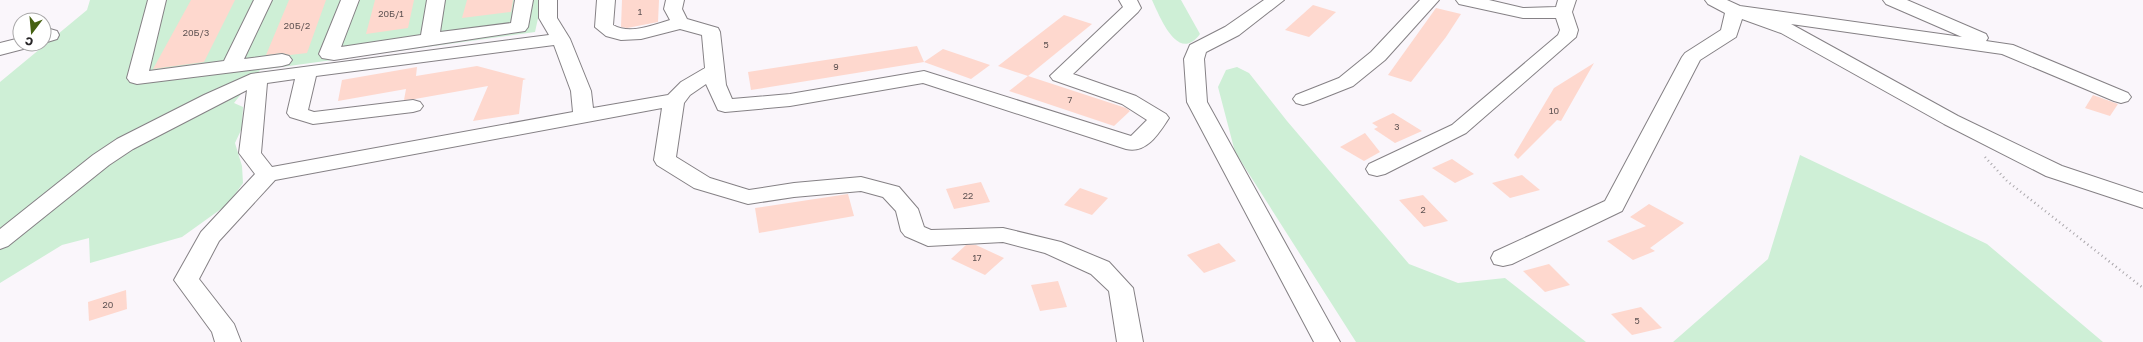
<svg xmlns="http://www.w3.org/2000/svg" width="2143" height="342" font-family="'Golos Text',sans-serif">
  <rect width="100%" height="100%" fill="#faf6fb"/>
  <g fill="#ceefd6">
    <polygon points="90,0 542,0 535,32 260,70 234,103 243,107 242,128 235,143 242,166 243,183 228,204 182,237 90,263 89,238 62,245 0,283 0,82 87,10"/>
    <path d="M1152 0H1181L1200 34C1178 64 1160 17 1152 0Z"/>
    <polygon points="1237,67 1249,73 1287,121 1409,264 1458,283 1505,278 1586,342 1356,342 1235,152 1218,87 1226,70"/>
    <polygon points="1800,155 1987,244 2103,342 1673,342 1768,259"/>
  </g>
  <g fill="#fed8ce">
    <polygon points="191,0 235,0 204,62 153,69"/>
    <polygon points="289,0 326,0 307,53 290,55 282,53 266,55"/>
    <polygon points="375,0 414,0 408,28 366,34"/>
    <polygon points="467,0 513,0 511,12 462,18"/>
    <polygon points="622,0 659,0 658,22 627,28 621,27"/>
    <polygon points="1313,5 1336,12 1309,37 1285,30"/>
    <polygon points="1436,8 1461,14 1446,37 1411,82 1388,75"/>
    <polygon points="1064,15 1092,24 1028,76 998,66"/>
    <polygon points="917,46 924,62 751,90 748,72"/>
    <polygon points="943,49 990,65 971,79 924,62"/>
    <polygon points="1594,63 1561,121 1557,120 1518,159 1514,155 1554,88"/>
    <polygon points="477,66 526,79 523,80 519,114 473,121 488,86 415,99 404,100 406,89 338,101 342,80 417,67 416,76"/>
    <polygon points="1028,76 1126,108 1130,111 1114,126 1009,91"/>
    <polygon points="2093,95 2118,104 2110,116 2085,108"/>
    <polygon points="1393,113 1422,131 1395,143 1374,129 1378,127 1372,123"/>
    <polygon points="1365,133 1380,152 1364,161 1340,147"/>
    <polygon points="1452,159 1474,174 1455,183 1432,168"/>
    <polygon points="1522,175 1540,190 1510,198 1492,183"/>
    <polygon points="981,182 990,202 954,209 946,189"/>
    <polygon points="1080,188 1108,198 1092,215 1064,205"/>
    <polygon points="848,194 854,216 759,233 755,208"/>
    <polygon points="1423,195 1448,221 1424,227 1399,200"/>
    <polygon points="1649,204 1684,223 1650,248 1655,251 1633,260 1607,241 1646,226 1630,217"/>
    <polygon points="1219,243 1236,261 1204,273 1187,255"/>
    <polygon points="966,245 976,245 1004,258 985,275 951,259"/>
    <polygon points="1549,264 1570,285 1545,292 1523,271"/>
    <polygon points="1058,281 1067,307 1040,311 1031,285"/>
    <polygon points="126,290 127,309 89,321 88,302"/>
    <polygon points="1641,307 1662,328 1632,335 1611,314"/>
  </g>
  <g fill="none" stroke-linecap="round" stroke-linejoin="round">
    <g stroke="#858185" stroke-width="2">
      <g id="minor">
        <polygon points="148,0 166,0 149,71 224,61 254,0 272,0 244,59 282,54 289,56 292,60 289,64 282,66 137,84 130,82 127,78"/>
        <polygon points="341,0 359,0 341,47 421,35 427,0 445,0 440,32 511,23 515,0 533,0 528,27 525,31 334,60 322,58 319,54"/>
        <path d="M539 0H557V18L570 39 591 91 593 108 668 95 681 82 705 68 702 35 680 29 641 39 621 40 606 36 595 27 597 0H615L613 25C630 35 652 25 670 20L664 9 666 0H684L682 9 687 19 718 28 720 32 726 85 732 99 790 94 924 71 1131 136 1147 120 1122 104 1053 80 1050 76 1123 7 1119 0H1137L1141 8 1138 12 1073 74 1136 96 1166 114 1169 118C1159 133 1147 154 1126 149L923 83 790 106 725 112 718 110 706 84 690 95 684 103 676 157 710 178 749 190 794 183 861 177 899 187 918 209 924 227 931 230 1003 228 1061 242 1109 262 1133 288 1143 342H1117L1109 291 1091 274 1045 253 1003 242 928 246 905 236 901 231 896 211 883 197 861 191 794 197 748 204 694 188 657 165 654 160 662 108 275 180 219 241 199 279 234 324 241 342H215L212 332 174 280 201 232 255 174 239 153 247 90 133 149 109 165 8 246 0 249V229L93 155 117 139 204 95 251 74 549 35 539 18ZM554 45 571 91 573 112 272 167 261 153 267 83 295 79 287 113 290 117 313 124 413 112 420 110 423 106 420 102 413 100 314 112 308 110 316 76Z"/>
        <polygon points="1264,0 1284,0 1239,35 1206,52 1204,59 1207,102 1340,342 1314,342 1187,102 1184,59 1190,45 1225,27"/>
        <polygon points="1420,0 1439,0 1385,60 1353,86 1310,103 1303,105 1296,103 1293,99 1296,95 1339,78 1371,52"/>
        <polygon points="1456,0 1489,0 1523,8 1556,7 1558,0 1576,0 1572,12 1578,30 1576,37 1466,133 1385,174 1377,176 1369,174 1366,169 1369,164 1452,125 1558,35 1560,30 1556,18 1523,18 1459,4"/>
        <polygon points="1705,0 1727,0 1740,6 1962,37 1886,4 1883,0 1907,0 1986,34 1988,38 1986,41 2013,45 2128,93 2131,97 2128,101 2121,103 2114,101 2002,54 1791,24 1958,116 2062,166 2143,193 2143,208 2046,176 1944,124 1781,33 1742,19 1736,37 1700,60 1622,211 1512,264 1503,266 1494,264 1491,258 1494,252 1605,201 1682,57 1685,53 1721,30 1725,13 1708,4"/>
        <polygon points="50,29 57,31 59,35 57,39 44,43 44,31"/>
        <polygon points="20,38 20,44 29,44 27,48 0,55 0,43"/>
      </g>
    </g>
    <polyline stroke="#aaa7ab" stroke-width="2.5" stroke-dasharray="1 3.5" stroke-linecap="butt" points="1985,157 2007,181 2143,288"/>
    <use href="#minor" fill="#fff" fill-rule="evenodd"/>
  </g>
  <g text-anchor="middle" stroke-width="3" stroke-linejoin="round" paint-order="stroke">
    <g font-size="9" fill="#5e5252">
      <text x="640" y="15">1</text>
      <text x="391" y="17">20Б/1</text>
      <text x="297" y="29">20Б/2</text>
      <text x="196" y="36">20Б/3</text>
      <text x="1046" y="48">5</text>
      <text x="836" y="70">9</text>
      <text x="1070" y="103">7</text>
      <text x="1554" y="114">10</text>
      <text x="1397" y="130">3</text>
      <text x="968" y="199">22</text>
      <text x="1423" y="213">2</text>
      <text x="977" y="261">17</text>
      <text x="108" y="308">20</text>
      <text x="1637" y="324">5</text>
    </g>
  </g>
  <g transform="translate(32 32) rotate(196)"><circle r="19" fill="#ffffff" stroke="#a9a8a9"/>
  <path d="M0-3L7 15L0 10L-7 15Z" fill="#456011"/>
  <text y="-6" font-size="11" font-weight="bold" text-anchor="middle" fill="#282628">С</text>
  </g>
</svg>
